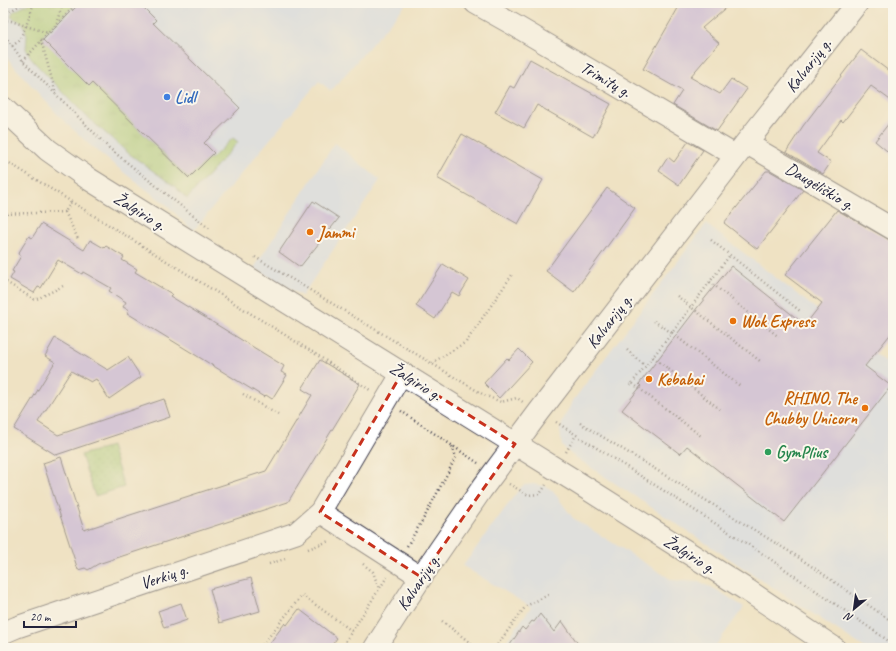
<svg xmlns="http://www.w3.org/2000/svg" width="896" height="651" font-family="Caveat,sans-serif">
  <defs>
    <pattern id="grass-tufts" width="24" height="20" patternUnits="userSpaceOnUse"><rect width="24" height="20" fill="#a0ca76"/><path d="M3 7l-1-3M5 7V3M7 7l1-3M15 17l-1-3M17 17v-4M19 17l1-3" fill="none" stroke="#8aad67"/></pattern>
    <pattern id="park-dots" width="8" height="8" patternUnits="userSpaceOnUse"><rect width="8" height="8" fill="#a0ca76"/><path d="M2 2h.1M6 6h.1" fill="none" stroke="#8aad67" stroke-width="1.8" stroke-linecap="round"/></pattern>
  </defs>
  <rect width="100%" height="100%" fill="#fbf7ec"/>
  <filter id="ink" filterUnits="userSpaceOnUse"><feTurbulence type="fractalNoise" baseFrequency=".025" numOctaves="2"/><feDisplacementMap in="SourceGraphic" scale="8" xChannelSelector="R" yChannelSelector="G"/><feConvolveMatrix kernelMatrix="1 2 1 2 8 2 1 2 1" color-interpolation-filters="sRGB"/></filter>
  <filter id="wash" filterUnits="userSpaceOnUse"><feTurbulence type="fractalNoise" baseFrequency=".012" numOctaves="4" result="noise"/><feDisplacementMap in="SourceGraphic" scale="16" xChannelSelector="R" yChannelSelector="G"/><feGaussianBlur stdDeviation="0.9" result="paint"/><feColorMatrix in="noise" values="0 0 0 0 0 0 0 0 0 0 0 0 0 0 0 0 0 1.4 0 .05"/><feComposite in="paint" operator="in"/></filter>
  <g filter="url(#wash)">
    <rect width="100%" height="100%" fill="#efe2c3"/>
    <g fill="#ccdbfa">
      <polygon points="3,3 407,3 331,91 319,81 193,231 167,205 127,175 90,145 60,117 21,74 3,53"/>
      <polygon points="335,143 380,180 302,296 254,268"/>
      <polygon points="706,224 893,368 893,413 887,421 893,425 893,648 865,648 572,455 562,446 560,430 565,416 572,402"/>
      <polygon points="533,484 545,486 553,491 573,518 672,580 699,582 717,590 744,607 714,648 517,648 507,640 531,607 463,566 520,488 524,485"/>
    </g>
    <polygon fill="url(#grass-tufts)" stroke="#617658" points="29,3 77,3 44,35 43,40 92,83 188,178 209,158 211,159 233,138 238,142 187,199 174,186 128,153 85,115 33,61 26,49 27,35 23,23 11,17 13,12"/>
    <polygon fill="url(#park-dots)" stroke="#617658" points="111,446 124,487 95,496 81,455"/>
    <g id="blocks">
      <g fill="#b7a4e8">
        <polygon points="80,3 139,3 156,20 153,23 240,108 204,143 214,153 189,178 92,83 89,86 43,40"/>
        <polygon points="681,3 731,3 702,28 719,43 690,77 720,94 731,79 747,89 717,131 673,105 682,91 643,69"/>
        <polygon points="861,50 893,74 893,102 871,86 843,122 841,120 817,153 831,162 823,174 786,152 803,126"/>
        <polygon points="530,59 611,104 593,137 537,105 524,128 495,112 510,86 514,88"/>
        <polygon points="893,118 893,156 875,141"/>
        <polygon points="462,134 543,180 518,224 437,178"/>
        <polygon points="688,142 703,150 679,185 659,171 668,157 674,162"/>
        <polygon points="766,171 770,171 803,190 757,249 724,223"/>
        <polygon points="607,188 635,208 574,292 546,271"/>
        <polygon points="313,201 339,218 300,267 279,252"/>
        <polygon points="837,210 893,242 893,331 865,366 891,386 784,522 687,446 680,454 622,410 641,386 639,384 697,308 731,266 805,325 822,303 785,275"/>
        <polygon points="41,224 84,250 90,240 104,248 106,246 124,257 122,260 137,269 135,272 172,294 170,296 284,366 281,372 287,375 272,399 266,395 264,397 127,313 129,310 123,307 126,302 109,291 111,288 83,272 82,274 58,260 41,288 38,287 34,293 10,279 14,272 12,271 21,256 18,254 29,236 32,238"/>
        <polygon points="443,264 469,280 459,296 452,292 435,319 416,306"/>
        <polygon points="55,338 108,370 128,357 141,377 109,399 96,379 91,382 71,371 38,422 58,435 164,399 170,417 56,455 14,429 55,362 45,356"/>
        <polygon points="519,349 532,362 499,398 484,383 507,358 509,360"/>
        <polygon points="320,360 360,384 288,502 98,564 88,570 85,568 78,570 43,463 61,457 84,530 266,471 312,395 302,389"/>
        <polygon points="251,578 260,611 219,623 210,589"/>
        <polygon points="181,603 187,620 164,628 158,611"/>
        <polygon points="299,609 337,638 330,648 266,648 285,623 287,625"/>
        <polygon points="540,614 554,632 562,621 581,648 508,648 522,627 525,630 532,621 534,622"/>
      </g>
    </g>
  </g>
  <g filter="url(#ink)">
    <use href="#blocks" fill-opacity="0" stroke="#413f4f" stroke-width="1"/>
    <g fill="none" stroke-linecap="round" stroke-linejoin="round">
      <g stroke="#413f4f" stroke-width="23">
        <g id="minor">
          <polyline points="475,3 514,25 736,156"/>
          <polyline points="746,143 893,229"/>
          <polyline points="320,512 421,577"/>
          <polyline points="3,633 17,627 296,533 320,512 402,373"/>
        </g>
      </g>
      <g stroke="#413f4f" stroke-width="24">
        <g id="major">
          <polyline points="3,108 48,150 89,179 575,481 747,590 834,648"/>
          <polyline points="375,648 421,577 481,490 539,412 746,143 857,3"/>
        </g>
      </g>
      <g stroke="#413f4f" stroke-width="2.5" stroke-dasharray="1 3" stroke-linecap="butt">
        <polyline points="3,15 24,3"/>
        <polyline points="3,20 11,21 48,33 78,3"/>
        <polyline points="56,24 63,3"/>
        <polyline points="3,33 23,61 109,148 211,230"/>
        <polyline points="41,40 56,94"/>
        <polyline points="12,46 19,41 26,26 34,3"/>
        <polyline points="23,61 48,33"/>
        <polyline points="3,159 314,353 370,390"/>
        <polyline points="65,212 78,239"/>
        <polyline points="3,214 65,212 71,202"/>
        <polyline points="711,240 800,311"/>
        <polyline points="255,257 484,395 501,402 517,398 523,402"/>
        <polyline points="3,280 35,300 63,286"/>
        <polyline points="710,282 779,337"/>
        <polyline points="677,296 691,307 730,255"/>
        <polyline points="654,321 672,333 691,307 760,361"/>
        <polyline points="627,350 645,366"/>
        <polyline points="653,357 721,410"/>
        <polyline points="432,363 466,342 512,275"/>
        <polyline points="632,383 672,333 740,386"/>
        <polyline points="630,385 632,383 701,436"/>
        <polyline points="243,394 278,415"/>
        <polyline points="401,411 478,463"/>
        <polyline points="556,422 760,552 893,644"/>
        <polyline points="580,423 795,555 893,622"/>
        <polyline points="566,452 576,435"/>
        <polyline points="509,484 528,495 540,494 546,485"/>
        <polyline points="407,546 425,516 456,457 452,446"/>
        <polyline points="308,549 329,541"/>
        <polyline points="269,564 285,559"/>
        <polyline points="363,564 373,572 379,589"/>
        <polyline points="442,621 477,648"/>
        <polyline points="260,648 302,595 352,631"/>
        <polyline points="341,648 387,577"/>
        <polyline points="495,648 526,606 550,594"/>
      </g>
      <use href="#minor" stroke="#fff" stroke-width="21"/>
      <use href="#major" stroke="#fff" stroke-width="22"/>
    </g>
  </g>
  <path d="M0 0H896V651H0ZM402 373 515 444 421 577 320 512Z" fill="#efe2c3" fill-opacity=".55" fill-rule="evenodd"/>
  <path fill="none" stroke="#c8321e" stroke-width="3" stroke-dasharray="8 5" stroke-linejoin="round" d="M402 373 515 444 421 577 320 512Z"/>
  <circle fill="#3f7fe0" stroke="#fbf7ec" stroke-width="1.5" cx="167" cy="97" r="4"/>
  <g fill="#e8710a" stroke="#fbf7ec" stroke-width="1.5">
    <circle cx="310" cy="232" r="4"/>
    <circle cx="733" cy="321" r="4"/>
    <circle cx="649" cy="379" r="4"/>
    <circle cx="865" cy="408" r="4"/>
  </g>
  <circle fill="#2e9e5b" stroke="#fbf7ec" stroke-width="1.5" cx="768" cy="452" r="4"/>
  <g text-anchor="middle" stroke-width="4" stroke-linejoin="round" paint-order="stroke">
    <g font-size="17" fill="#22223b" stroke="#fbf7ec">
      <text transform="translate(808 65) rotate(-52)" y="6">Kalvarijų g.</text>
      <text transform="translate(606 79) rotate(30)" y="6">Trimitų g.</text>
      <text transform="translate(820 186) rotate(31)" y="6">Daugėliškio g.</text>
      <text transform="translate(140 211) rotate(32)" y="6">Žalgirio g.</text>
      <text transform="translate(609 321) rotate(-52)" y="6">Kalvarijų g.</text>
      <text transform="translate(416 381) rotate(32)" y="6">Žalgirio g.</text>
      <text transform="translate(690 554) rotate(32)" y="6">Žalgirio g.</text>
      <text transform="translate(164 576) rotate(-18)" y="6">Verkių g.</text>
      <text transform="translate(418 582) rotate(-56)" y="6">Kalvarijų g.</text>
    </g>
    <g font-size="17" font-weight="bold" fill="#366cbe" stroke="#fbf7ec" text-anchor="start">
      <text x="175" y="103">Lidl</text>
    </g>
    <g font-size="17" font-weight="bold" fill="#c56008" stroke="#fbf7ec" text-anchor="start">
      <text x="318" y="238">Jammi</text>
      <text x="741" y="327">Wok Express</text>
      <text x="657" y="385">Kebabai</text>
      <text x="857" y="404" text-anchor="end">RHINO, The<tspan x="857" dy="20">Chubby Unicorn</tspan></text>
    </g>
    <g font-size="17" font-weight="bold" fill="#27864d" stroke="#fbf7ec" text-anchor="start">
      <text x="776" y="458">GymPlius</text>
    </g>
  </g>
  <rect width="896" height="651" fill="none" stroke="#fbf7ec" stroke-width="16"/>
  <g transform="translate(854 609) rotate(209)" stroke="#fbf7ec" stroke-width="3" paint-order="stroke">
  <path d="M0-3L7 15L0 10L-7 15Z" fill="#22223b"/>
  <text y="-6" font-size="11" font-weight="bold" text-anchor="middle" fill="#22223b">N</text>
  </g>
  <path d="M24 621v6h52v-6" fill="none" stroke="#22223b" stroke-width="2"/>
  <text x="30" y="621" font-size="12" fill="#22223b" stroke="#fbf7ec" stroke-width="3" paint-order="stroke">20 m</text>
</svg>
